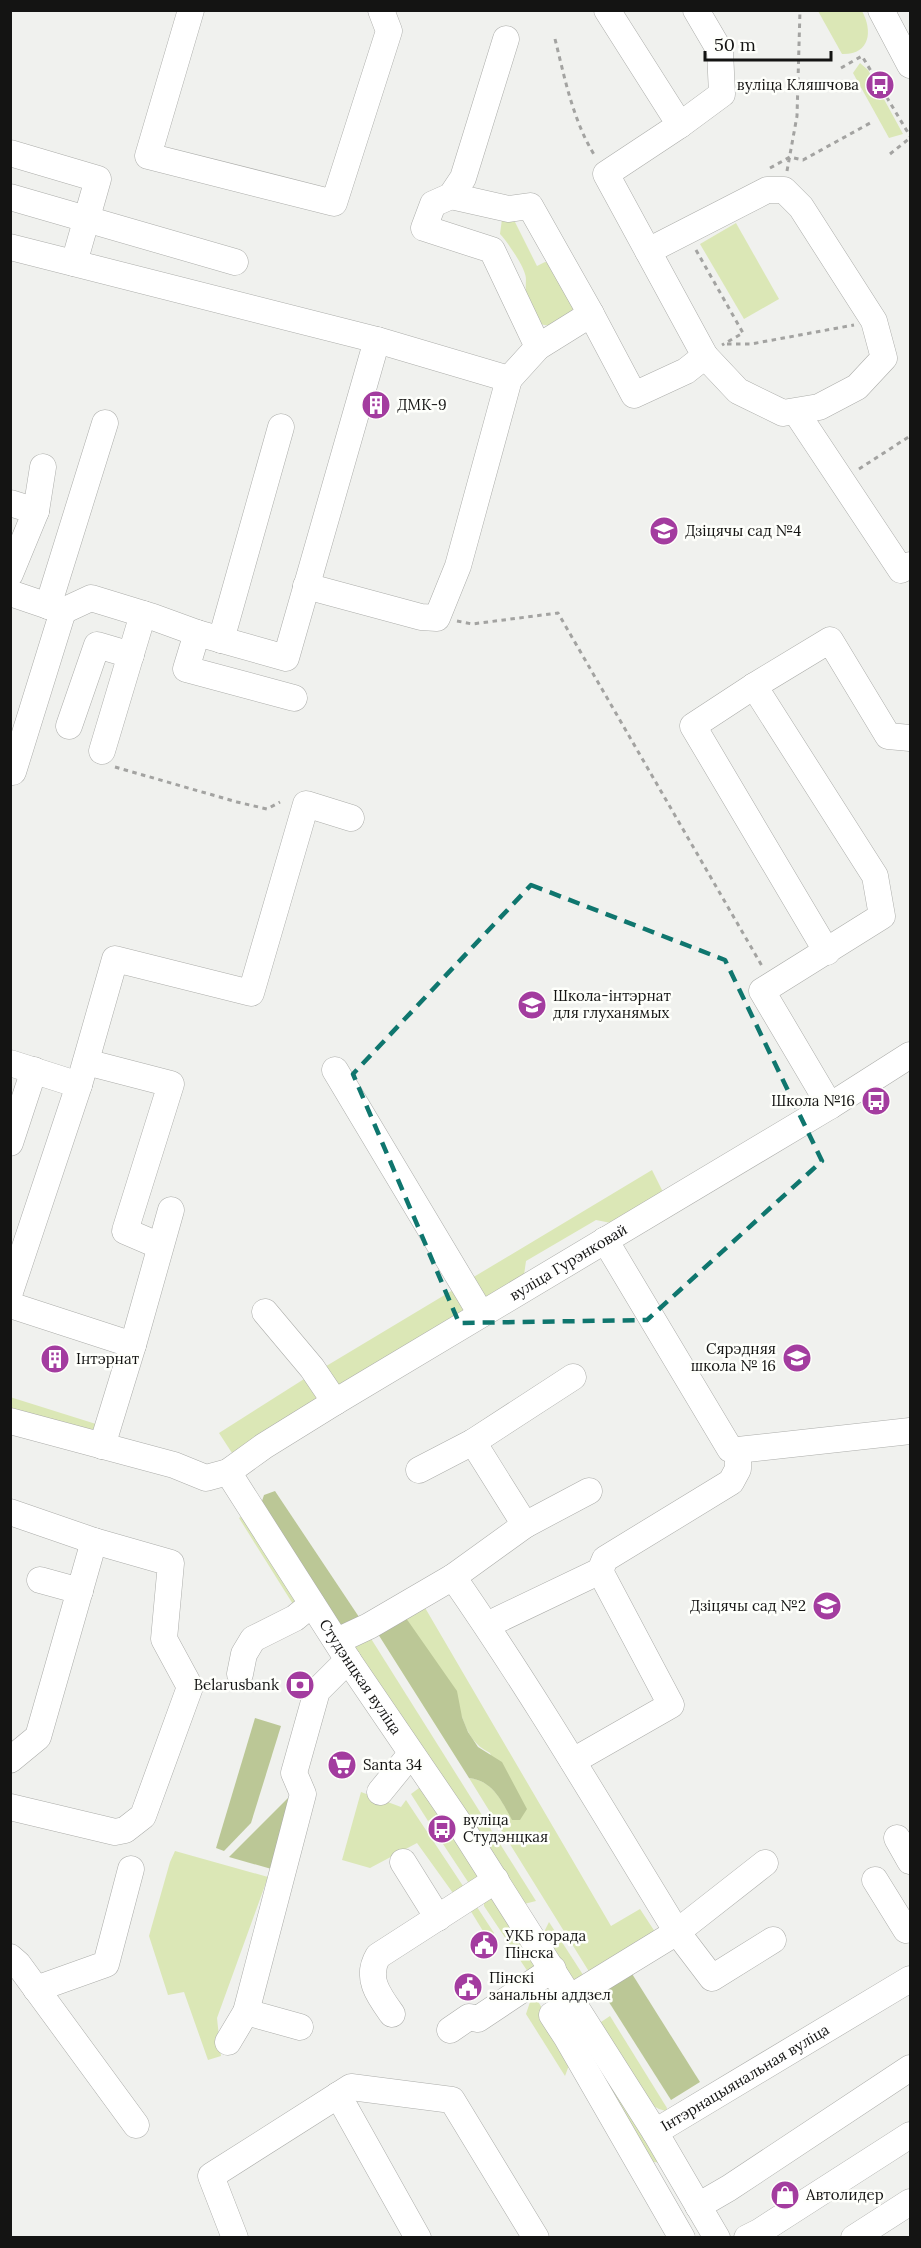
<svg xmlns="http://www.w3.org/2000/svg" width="921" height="2248" font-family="Lora,serif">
  <rect width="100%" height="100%" fill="#f0f1ee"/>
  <g fill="#dbe7b6">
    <path d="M818 11H862C873 31 870 55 842 54Z"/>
    <polygon points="860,63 868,70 903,134 889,138 853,73"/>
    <path d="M511 214 537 266 545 262 556 265 575 305C572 313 566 316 559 321 538 335 527 312 526 293 525 287 527 279 525 274 523 265 507 241 500 234L502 219Z"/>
    <polygon points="736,223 779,299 744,319 700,244"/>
    <polygon points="652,1170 663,1192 611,1223 596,1220 526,1261 524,1275 481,1302 467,1281"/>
    <polygon points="458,1287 471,1308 336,1390 323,1368"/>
    <polygon points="312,1374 322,1398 232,1453 219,1433"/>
    <polygon points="10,1397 96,1424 94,1436 11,1411"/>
    <polygon points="245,1514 297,1593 296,1609 239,1518"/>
    <path d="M424 1606 611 1926 640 1909 659 1938 593 1978 469 1778C493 1781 501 1800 512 1819L490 1753C474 1745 468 1734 462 1717L406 1618Z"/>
    <polygon points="370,1637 536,1901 524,1904 352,1648"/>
    <polygon points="419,1788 423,1790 438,1814 428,1821 411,1794"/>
    <polygon points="361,1792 401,1807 406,1800 467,1892 458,1900 417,1843 370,1868 342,1860"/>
    <polygon points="454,1839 459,1840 480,1876 472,1888 443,1844"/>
    <polygon points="175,1851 268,1877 217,2018 221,2056 208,2060 184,1992 168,1995 149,1936 170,1862"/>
    <polygon points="493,1896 537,1963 530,1975 484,1906 484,1903"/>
    <polygon points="475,1904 494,1933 491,1944 467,1905"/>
    <polygon points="549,1922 587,1981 573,1982 543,1934"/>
    <polygon points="533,1993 568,2052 571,2060 565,2076 526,2014"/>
    <polygon points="610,2016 667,2108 666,2111 659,2109 648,2103 598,2024"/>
    <polygon points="582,2035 664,2163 653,2162 643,2154"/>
  </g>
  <g fill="#bbc796">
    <polygon points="275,1491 363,1623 338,1627 261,1504 264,1495"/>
    <path d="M406 1618 457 1691 462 1717 468 1732 478 1747 502 1762 527 1809 520 1820H512C501 1800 493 1781 469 1778L378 1634Z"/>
    <polygon points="255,1718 281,1726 251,1823 224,1851 216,1848"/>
    <polygon points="296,1790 275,1870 229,1857"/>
    <polygon points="629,1969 700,2082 671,2100 600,1988"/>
  </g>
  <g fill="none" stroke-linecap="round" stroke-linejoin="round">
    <g stroke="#acadaa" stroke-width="27">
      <g id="minor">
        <polyline points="191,10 148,156 334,203 389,31 381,10"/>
        <polyline points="881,10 910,65"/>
        <polyline points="506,39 463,178 451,196 433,204 424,228 492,250 538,347 509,379"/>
        <polyline points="680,125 722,94 720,51 696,10"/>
        <polyline points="10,153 98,179 74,263"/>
        <polyline points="451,196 509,209 530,206 591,314"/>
        <polyline points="10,197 235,262"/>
        <polyline points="10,247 377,340 509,379 458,566 437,618 421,617 306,586"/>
        <polyline points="648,251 767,190 784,190 801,207 874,321 884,358 857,387 819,407 783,413 738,391 705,356"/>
        <polyline points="538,347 591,314 634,395 686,371 705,356 606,174 680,125 607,10"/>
        <polyline points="796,412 901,570 910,565"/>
        <polyline points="10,503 36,511"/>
        <polyline points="10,574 36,511 43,467"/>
        <polyline points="10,593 63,611 91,598 153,617 197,633 286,658 377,340"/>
        <polyline points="48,606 105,423"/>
        <polyline points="197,633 186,669 294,698"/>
        <polyline points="221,640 281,427"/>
        <polyline points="754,686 875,876 882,916 762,991 830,1106"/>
        <polyline points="69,726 97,645 131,655"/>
        <polyline points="102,751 143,614"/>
        <polyline points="10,772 13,772 63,611"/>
        <polyline points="827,952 693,726 754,686 830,640 888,736 910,738"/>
        <polyline points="86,1062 171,1084 125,1231 160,1246"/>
        <polyline points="10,1063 79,1085"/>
        <polyline points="335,1070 481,1314"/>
        <polyline points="10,1143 34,1070"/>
        <polyline points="10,1292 79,1085 115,959 251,993 306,804 351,818"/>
        <polyline points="10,1305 133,1345"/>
        <polyline points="265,1312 312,1368 335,1402"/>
        <path id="s1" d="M10 1421 174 1465 206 1478 228 1472 264 1446 335 1402 830 1106 910 1055"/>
        <polyline points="473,1442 525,1525"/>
        <polyline points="102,1446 133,1345 171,1210"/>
        <polyline points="738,1450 910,1431"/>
        <polyline points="419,1470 473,1442 573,1377"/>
        <path id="s2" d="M228 1472 348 1660 457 1820 655 2132"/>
        <polyline points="10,1512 94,1541 38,1737 10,1760"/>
        <path d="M453 1577C533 1692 604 1813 677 1932L765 1863"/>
        <polyline points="40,1580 80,1591"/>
        <polyline points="487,1625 600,1571 605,1559 731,1482 738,1469 738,1450 730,1449 605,1240"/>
        <polyline points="337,1641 369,1626 453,1577 525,1525 589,1491"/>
        <polyline points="240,1674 244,1654 253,1639 295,1618 312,1604"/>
        <polyline points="573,1761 671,1705 600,1571"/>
        <polyline points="380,1792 411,1754"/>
        <polyline points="10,1807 115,1832 125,1830 143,1816 190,1687 164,1639 171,1563 94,1541"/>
        <polyline points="897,1838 910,1861"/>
        <polyline points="403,1862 438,1918"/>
        <polyline points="875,1880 906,1930 910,1928"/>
        <polyline points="10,1957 18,1964 136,2125"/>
        <polyline points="36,1989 106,1964 131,1869"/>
        <polyline points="571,1997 677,1932 712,1978 773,1940"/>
        <polyline points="574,2002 552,2015 567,2038 682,2238"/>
        <polyline points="246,2012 300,2027"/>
        <path d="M392 2014C379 1996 365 1978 378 1956L496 1880"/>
        <polyline points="450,2030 469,2017 478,2019 553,1969"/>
        <polyline points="228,2042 246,2012 303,1794 294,1773 317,1691 348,1660"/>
        <polyline points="338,2095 418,2238"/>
        <polyline points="698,2206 729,2188 910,2068"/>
        <polyline points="235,2238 211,2176 351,2087 452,2100 536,2238"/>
        <path id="s3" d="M717 2238 655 2132 910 1979"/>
        <polyline points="747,2238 759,2232 910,2135"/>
        <polyline points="854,2238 910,2202"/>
      </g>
    </g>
    <g stroke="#a3a3a1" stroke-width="3" stroke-dasharray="4.5 4.5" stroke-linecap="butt">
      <path d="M555 39C565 79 573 121 595 156"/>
      <polyline points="841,68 862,56 910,136"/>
      <polyline points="890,154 910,138"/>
      <polyline points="770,168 790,157 803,160 872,122"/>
      <polyline points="787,171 797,116 800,10"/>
      <polyline points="696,250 743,333 722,345"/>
      <polyline points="727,344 751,344 854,325"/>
      <polyline points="859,469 910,436"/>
      <polyline points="457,621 472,624 558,613 762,966"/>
      <polyline points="115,767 237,802 267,809 280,802"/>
    </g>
    <use href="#minor" stroke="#fff" stroke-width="26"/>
  </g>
  <path fill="none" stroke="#0f766e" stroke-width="4.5" stroke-dasharray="12 8" stroke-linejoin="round" d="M531 885 725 960 822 1161 647 1320 459 1323 353 1074Z"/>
  <defs>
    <g id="bus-disc" transform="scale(1.5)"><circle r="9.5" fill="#a33c9f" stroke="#fefffb"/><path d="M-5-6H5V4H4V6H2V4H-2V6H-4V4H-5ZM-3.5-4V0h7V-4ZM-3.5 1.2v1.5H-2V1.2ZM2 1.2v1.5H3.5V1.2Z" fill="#fff"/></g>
    <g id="building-disc" transform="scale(1.5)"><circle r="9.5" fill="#a33c9f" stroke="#fefffb"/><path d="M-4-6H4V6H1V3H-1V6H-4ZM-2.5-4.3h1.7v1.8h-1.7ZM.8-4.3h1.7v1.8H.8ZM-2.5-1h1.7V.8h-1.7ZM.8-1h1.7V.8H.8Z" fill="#fff"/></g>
    <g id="school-disc" transform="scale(1.5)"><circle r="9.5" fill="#a33c9f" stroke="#fefffb"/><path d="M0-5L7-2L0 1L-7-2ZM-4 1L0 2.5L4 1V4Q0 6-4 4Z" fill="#fff"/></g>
    <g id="bank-disc" transform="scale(1.5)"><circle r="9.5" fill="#a33c9f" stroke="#fefffb"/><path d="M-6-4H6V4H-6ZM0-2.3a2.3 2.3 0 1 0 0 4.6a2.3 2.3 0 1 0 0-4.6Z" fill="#fff"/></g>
    <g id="supermarket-disc" transform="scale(1.5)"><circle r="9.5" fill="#a33c9f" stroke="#fefffb"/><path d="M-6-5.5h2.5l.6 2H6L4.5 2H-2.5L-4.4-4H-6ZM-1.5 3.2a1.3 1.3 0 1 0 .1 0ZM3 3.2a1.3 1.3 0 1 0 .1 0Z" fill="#fff"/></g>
    <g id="civic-disc" transform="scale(1.5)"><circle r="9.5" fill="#a33c9f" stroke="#fefffb"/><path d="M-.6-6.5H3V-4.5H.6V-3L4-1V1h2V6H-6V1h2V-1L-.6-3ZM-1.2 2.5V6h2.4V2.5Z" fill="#fff"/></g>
    <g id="shop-disc" transform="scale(1.5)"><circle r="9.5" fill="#a33c9f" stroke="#fefffb"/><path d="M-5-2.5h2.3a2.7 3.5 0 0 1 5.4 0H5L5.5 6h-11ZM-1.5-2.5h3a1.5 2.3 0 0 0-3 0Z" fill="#fff"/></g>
  </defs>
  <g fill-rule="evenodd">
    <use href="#bus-disc" x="880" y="85"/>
    <use href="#building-disc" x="376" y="405"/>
    <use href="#school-disc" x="664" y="531"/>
    <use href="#school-disc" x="532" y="1005"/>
    <use href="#bus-disc" x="876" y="1101"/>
    <use href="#school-disc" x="797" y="1358"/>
    <use href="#building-disc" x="55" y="1359"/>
    <use href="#school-disc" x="827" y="1606"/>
    <use href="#bank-disc" x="300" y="1685"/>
    <use href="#supermarket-disc" x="342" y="1765"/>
    <use href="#bus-disc" x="442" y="1829"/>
    <use href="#civic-disc" x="484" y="1945"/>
    <use href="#civic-disc" x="468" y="1987"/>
    <use href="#shop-disc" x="785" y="2195"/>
  </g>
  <g text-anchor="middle" stroke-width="5" stroke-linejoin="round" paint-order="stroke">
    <g font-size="15" fill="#141413" stroke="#fefffb" text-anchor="start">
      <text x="859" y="90" text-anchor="end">вуліца Кляшчова</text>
      <text x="397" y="410">ДМК-9</text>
      <text x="685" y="536">Дзіцячы сад №4</text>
      <text x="553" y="1001">Школа-інтэрнат<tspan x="553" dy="17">для глуханямых</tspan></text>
      <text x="855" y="1106" text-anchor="end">Школа №16</text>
      <text x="776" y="1354" text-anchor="end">Сярэдняя<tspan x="776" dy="17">школа № 16</tspan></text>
      <text x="76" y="1364">Інтэрнат</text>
      <text x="806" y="1611" text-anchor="end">Дзіцячы сад №2</text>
      <text x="279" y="1690" text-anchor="end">Belarusbank</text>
      <text x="363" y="1770">Santa 34</text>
      <text x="463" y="1825">вуліца<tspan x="463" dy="17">Студэнцкая</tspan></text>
      <text x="505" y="1941">УКБ горада<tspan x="505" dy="17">Пінска</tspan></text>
      <text x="489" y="1983">Пінскі<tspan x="489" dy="17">занальны аддзел</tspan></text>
      <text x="806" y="2200">Автолидер</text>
    </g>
    <g font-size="15" fill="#141413" stroke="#fefffb">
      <text dy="5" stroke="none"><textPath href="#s1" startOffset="627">вуліца Гурэнковай</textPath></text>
      <text dy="5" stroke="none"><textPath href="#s2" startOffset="244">Студэнцкая вуліца</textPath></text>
      <text dy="5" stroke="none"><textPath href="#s3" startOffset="228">Інтэрнацыянальная вуліца</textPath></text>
    </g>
  </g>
  <rect width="921" height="2248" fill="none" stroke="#141413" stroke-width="24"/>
  <path d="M705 51v9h126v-9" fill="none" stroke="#141413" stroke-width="3"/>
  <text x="714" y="51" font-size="18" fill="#141413" stroke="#fefffb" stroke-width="4.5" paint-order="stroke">50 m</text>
</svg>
